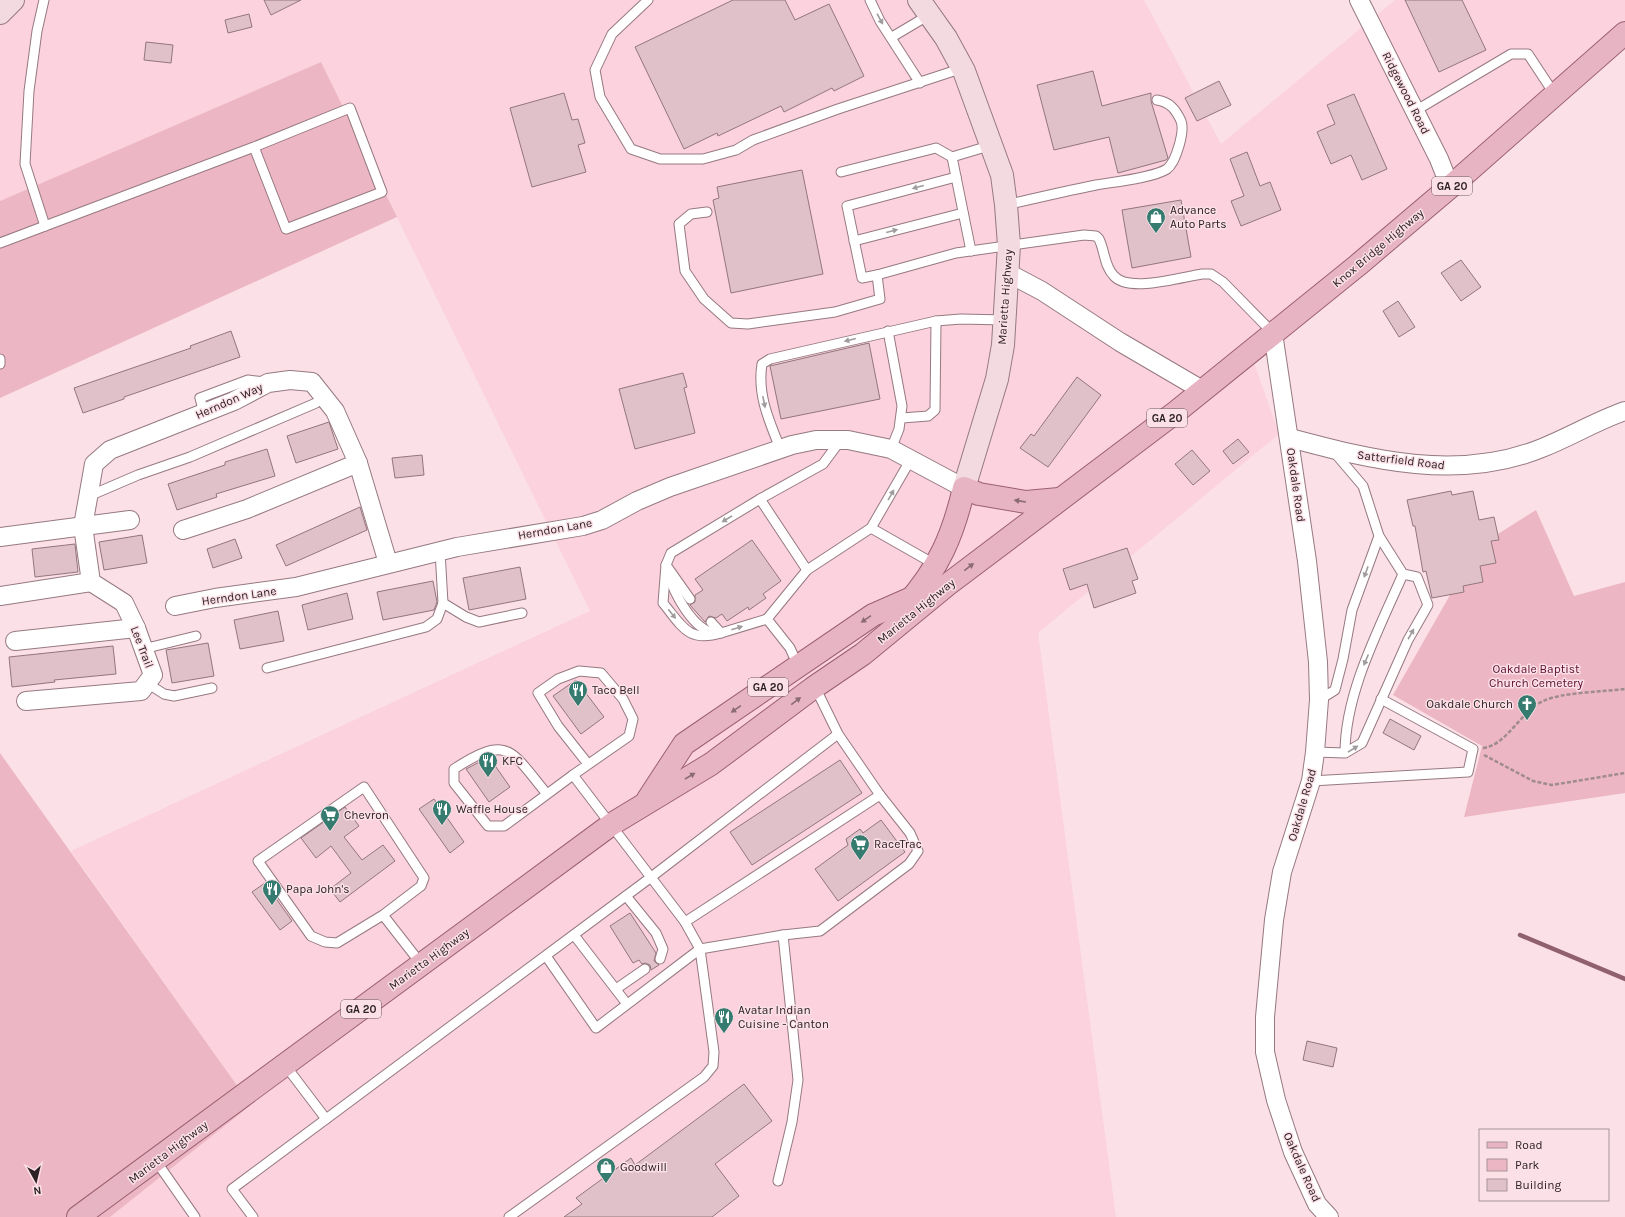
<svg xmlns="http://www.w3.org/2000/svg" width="1625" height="1217" font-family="Karla,sans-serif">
  <rect width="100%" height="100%" fill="#fbe0e7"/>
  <polygon fill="#fbd2dd" points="26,0 1144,0 1221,144 1395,0 1625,0 1625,37 1252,357 1279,434 1038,633 1116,1217 110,1217 251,1105 71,851 590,611 321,62 0,201 0,19"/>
  <g fill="#edb6c4">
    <polygon points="321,62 397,217 0,398 0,201"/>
    <polygon points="1536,510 1574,596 1625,582 1625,793 1464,817 1482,746 1393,695 1450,595 1463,586 1483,582 1480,566 1495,563 1491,541 1499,540 1498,534"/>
    <polygon points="0,753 251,1105 110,1217 0,1217"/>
  </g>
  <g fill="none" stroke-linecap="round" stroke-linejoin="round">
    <polyline stroke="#91606e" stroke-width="4.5" points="1520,935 1625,979"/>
  </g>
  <g fill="#e1c1c9" stroke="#93767d">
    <polygon points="264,0 301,0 271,15"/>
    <polygon points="733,0 785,0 795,20 829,4 864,76 834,91 832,88 784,112 781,106 718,136 717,133 684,149 635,47"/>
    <polygon points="1405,0 1462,0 1486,50 1439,72"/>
    <polygon points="249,14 252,27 228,33 225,20"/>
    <polygon points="146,42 173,45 171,63 144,60"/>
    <polygon points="1093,71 1102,106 1151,93 1151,101 1168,158 1166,160 1118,173 1109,137 1054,150 1037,85"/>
    <polygon points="1219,81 1231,105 1197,121 1185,98"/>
    <polygon points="564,93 572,120 578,119 585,143 578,145 586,172 532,187 510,108"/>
    <polygon points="1354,94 1387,169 1362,180 1351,155 1331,164 1317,132 1335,124 1327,105"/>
    <polygon points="1247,152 1260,186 1270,182 1281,210 1241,226 1231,201 1244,196 1230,159"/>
    <polygon points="802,170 823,274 731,293 713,200 719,198 717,187"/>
    <polygon points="1181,200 1191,257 1132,268 1122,210"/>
    <polygon points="1461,260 1481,287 1461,301 1441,273"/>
    <polygon points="1398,301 1415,327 1399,337 1383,311"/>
    <polygon points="231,331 240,357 124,397 124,399 83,413 74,388 191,348 190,346"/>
    <polygon points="869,343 880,399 781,419 770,366"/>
    <polygon points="683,373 687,387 684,388 695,433 635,449 619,389"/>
    <polygon points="1077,377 1101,395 1048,467 1020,448 1031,434 1034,436"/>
    <polygon points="329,422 338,449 296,463 287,436"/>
    <polygon points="1238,439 1249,452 1233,464 1223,451"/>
    <polygon points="267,449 275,476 216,494 217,497 177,510 168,484 225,465 225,462"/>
    <polygon points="1192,450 1210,471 1193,485 1175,464"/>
    <polygon points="422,455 424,475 395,478 392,458"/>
    <polygon points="1451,491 1452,495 1473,491 1479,520 1494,517 1499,540 1491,541 1496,563 1480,566 1483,582 1463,586 1464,592 1432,598 1426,571 1423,572 1415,526 1413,526 1407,500"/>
    <polygon points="360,507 367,530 286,566 276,545"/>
    <polygon points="142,535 147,563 104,570 99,542"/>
    <polygon points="235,539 242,558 213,568 207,549"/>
    <polygon points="752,540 781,581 763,594 766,598 749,610 748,607 727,621 722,614 716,618 709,616 705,622 690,605 695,602 695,595 703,590 695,579"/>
    <polygon points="75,544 78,572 35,577 32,549"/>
    <polygon points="1127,548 1138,579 1132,581 1136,593 1094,608 1087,584 1070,590 1063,569"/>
    <polygon points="520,567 526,599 469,610 463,578"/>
    <polygon points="433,581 437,602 434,610 383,620 377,592"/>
    <polygon points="347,593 353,619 308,630 302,605"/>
    <polygon points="278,611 284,641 240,649 234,620"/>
    <polygon points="208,643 214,676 172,683 166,650"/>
    <polygon points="113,646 116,674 54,680 55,682 12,687 9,657"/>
    <polygon points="576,680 604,717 581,734 553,696"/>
    <polygon points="1390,719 1421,736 1414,750 1383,733"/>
    <polygon points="489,757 510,787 489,802 466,769"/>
    <polygon points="840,760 862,793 752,865 730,832"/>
    <polygon points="434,799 464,842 450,853 419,809"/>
    <polygon points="345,807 359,826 344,837 362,860 383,845 395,861 340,902 330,889 351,873 331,846 316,858 301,838"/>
    <polygon points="881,820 905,852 838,901 815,869 848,845 846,839 860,829 863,833"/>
    <polygon points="265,883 292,921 280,930 252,892"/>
    <polygon points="630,913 656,953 654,961 659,965 651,970 650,965 645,963 642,964 639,960 633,963 610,926"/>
    <polygon points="1307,1041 1337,1048 1333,1067 1303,1060"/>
    <polygon points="744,1084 772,1121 715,1164 739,1196 712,1217 564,1217 582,1204 576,1198 631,1158 635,1165"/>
  </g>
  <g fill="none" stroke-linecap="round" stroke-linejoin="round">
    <g stroke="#967981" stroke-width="11">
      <g id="lane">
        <polyline points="44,0 37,31 29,91 25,164 45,226 254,147 350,108 382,192 286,229 254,147"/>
        <polyline points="648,0 612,34 595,70 600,97 631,149 660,159 703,159 736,150 753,140 838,109 963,68"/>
        <polyline points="870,0 880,21 920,83"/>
        <polyline points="892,37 929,15"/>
        <polyline points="1415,111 1511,54 1528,54 1555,95"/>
        <polyline points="841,172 936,148 952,157"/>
        <path d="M1006 205C1036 198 1066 191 1096 185 1113 182 1153 178 1167 169 1176 162 1185 131 1181 121 1176 110 1170 102 1157 100"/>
        <path d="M707 212 691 214 679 224 685 271 704 299 731 323 748 324 835 312 880 299 877 275 956 253 1084 235 1096 236 1099 239C1105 251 1104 266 1114 276 1129 293 1182 277 1202 274H1211L1223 282 1273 333"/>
        <polyline points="854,241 963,213"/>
        <polyline points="0,243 45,226"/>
        <polyline points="971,251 952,157 992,145"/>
        <polyline points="877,275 862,278 847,206 956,177"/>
        <polyline points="888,331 902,406 899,429 891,449"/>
        <polyline points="0,359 0,364"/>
        <polyline points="204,413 200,398 248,380 265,382"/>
        <polyline points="902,418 928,416 935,410 936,321"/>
        <path d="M780 448C769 421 757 394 762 364L770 359 936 321 961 319 1005 320"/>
        <polyline points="1334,452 1363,486 1379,536 1403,574"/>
        <polyline points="89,496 138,475 190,457 316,403 324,397"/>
        <polyline points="760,499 807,570"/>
        <polyline points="871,528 936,565"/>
        <path d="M666 565 663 603C682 626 688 643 721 633"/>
        <path d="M668 572C673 592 694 633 717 633"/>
        <polyline points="690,599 666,565 671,553 760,499 823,464 840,441"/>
        <polyline points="443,603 466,617 479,622 522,613"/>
        <polyline points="711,622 721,633 767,619"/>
        <polyline points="143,649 196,636"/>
        <polyline points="798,666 790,648 767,619 807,570 871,528 911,459"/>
        <polyline points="267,668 426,627 437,619 443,603 440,551"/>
        <polyline points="147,683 164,694 174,696 212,688"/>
        <polyline points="1319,700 1335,690 1343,659 1352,610 1379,536"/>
        <path d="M1315 752 1345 753 1362 743 1408 640 1428 605 1417 577 1403 574C1379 629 1345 693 1345 753"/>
        <polyline points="573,775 629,736 633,719 623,699 601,673 579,671 558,679 538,693 558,726 588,764"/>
        <polyline points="1311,781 1468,772 1473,749 1381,699"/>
        <path d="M547 794C511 751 509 733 454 769V783L488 826H504L573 775 685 922 700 949 783 935 820 931 909 864 918 851 910 833 880 795 838 734 815 687"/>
        <polyline points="626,896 656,933 663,949 660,959"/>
        <polyline points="383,915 421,886 424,878 364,787 258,861 311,936 325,942 337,943 383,915 422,965"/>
        <polyline points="685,922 880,795"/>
        <polyline points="574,935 627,1004"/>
        <polyline points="616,989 645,969"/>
        <polyline points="285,1065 326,1119"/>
        <polyline points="156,1161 195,1217"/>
        <polyline points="778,1181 792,1122 798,1080 783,935"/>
        <polyline points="253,1217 232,1189 650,878 838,734"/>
        <polyline points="509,1217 704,1077 713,1066 714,1052 700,949 596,1028 546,956"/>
      </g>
    </g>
    <g stroke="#967981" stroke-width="20">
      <g id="street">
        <polyline points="1359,0 1439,159 1450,187"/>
        <polyline points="1008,273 1042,291 1120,342 1202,390"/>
        <polyline points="1273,333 1307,561 1318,662 1319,700 1315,752 1311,781 1282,872 1274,920 1265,1017 1265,1052 1276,1100 1293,1152 1317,1204 1329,1217"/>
        <path d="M1290 438C1372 460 1459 482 1542 448 1570 437 1596 421 1625 411"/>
        <polyline points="183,530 247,509 358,463"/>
        <polyline points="0,537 130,520"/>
        <polyline points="0,596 91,582"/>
        <polyline points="175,606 215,598 296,587 457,547 583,526 602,520 637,501 670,487 792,445 816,440 848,440 891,449 964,488"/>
        <polyline points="15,641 136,628"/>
        <polyline points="26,701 141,691 153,675 136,628 124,603 91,582 83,526 94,464 110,450 234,401 268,383 290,380 312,382 335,411 358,463 388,563"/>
      </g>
    </g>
    <g stroke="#967981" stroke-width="24">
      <g id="secondary">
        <polyline points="919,0 946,38 964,71 1002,175 1006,205 1009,245 1003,345 997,379 964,488"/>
        <polyline points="0,13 13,0"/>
      </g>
    </g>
    <g stroke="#9b6071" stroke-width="24">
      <g id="primary">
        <path d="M906 605C939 568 953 535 964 488L979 494 1026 502 1059 499"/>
        <polyline points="648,799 684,744 873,615 914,597"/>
        <polyline points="78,1217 612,824 711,764 813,688 863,654 947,585 1176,412 1358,265 1450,187 1625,33"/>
      </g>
    </g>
    <g stroke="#9f8b90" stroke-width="2.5" stroke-dasharray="4 2" stroke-linecap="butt">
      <path d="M1483 748C1506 746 1521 711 1543 701 1563 692 1602 692 1625 689"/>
      <polyline points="1484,755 1533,781 1552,785 1625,773"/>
    </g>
    <use href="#lane" stroke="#fff" stroke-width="9"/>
    <use href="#street" stroke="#fff" stroke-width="18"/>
    <use href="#secondary" stroke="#f3dae1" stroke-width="22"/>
    <use href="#primary" stroke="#e7b4c3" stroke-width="22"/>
  </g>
  <defs><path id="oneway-solid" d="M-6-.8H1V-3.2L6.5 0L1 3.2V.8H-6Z"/></defs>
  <g fill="#a09b9c">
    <use href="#oneway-solid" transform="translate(880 19) rotate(61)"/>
    <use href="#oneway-solid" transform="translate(918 187) rotate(165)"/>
    <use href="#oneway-solid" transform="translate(892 231) rotate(-15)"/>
    <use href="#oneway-solid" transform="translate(850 340) rotate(166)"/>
    <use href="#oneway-solid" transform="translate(764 402) rotate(79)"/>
    <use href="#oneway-solid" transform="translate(891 495) rotate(-60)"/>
    <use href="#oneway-solid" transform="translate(727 519) rotate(149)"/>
    <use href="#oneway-solid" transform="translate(1366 572) rotate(110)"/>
    <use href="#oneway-solid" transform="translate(672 614) rotate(51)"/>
    <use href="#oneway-solid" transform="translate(737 628) rotate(-18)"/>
    <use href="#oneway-solid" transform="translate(1411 634) rotate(-61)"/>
    <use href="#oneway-solid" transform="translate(1366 660) rotate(113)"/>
    <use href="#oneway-solid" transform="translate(1353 749) rotate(-32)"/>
  </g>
  <g fill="#8a6a74">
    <use href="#oneway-solid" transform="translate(1020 501) rotate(-171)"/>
    <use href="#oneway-solid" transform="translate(969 567) rotate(-38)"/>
    <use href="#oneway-solid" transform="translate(866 619) rotate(146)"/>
    <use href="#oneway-solid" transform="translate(796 701) rotate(-37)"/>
    <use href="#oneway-solid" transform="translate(736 709) rotate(145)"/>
    <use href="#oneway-solid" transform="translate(690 776) rotate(-31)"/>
  </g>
  <defs>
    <g id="shop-pin" transform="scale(1)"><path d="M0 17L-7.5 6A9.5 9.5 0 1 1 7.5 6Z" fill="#367b6f" stroke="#fbe0e7"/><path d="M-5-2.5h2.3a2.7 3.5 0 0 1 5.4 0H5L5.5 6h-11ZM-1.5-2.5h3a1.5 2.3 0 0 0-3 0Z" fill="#fff"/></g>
    <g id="restaurant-pin" transform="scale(1)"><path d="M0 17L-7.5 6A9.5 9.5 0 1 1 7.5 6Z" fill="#367b6f" stroke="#fbe0e7"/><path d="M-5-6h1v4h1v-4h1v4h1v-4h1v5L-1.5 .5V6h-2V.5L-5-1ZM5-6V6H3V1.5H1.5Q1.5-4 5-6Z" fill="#fff"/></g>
    <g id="church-pin" transform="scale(1)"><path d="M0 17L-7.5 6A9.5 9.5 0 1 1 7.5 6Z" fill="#367b6f" stroke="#fbe0e7"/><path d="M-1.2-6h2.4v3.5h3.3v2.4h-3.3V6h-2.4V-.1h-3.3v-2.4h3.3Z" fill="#fff"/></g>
    <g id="supermarket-pin" transform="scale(1)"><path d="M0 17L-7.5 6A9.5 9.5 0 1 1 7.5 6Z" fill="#367b6f" stroke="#fbe0e7"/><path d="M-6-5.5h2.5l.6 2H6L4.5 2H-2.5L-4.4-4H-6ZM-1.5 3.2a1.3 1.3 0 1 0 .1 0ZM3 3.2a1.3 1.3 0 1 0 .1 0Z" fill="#fff"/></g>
  </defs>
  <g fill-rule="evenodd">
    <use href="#shop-pin" x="1156" y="217"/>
    <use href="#restaurant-pin" x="578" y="690"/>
    <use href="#church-pin" x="1527" y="704"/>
    <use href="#restaurant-pin" x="488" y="761"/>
    <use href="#restaurant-pin" x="442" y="809"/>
    <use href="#supermarket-pin" x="330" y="815"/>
    <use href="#supermarket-pin" x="860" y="844"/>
    <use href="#restaurant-pin" x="272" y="889"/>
    <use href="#restaurant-pin" x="724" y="1017"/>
    <use href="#shop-pin" x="606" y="1167"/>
  </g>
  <g text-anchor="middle" stroke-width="3" stroke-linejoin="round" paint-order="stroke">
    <g fill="#fbe0e7" stroke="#6a5a5e" stroke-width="1">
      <rect x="1432" y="177" width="40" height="18" rx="3"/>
      <rect x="1147" y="409" width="40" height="18" rx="3"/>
      <rect x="748" y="678" width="40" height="18" rx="3"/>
      <rect x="341" y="1000" width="40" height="18" rx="3"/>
    </g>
    <g font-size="11" font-weight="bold" fill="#2c2124">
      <text x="1452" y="190">GA 20</text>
      <text x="1167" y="422">GA 20</text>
      <text x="768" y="691">GA 20</text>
      <text x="361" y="1013">GA 20</text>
    </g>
    <g font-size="12" fill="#2c2124" stroke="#fbe0e7">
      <text transform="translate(1406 93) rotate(63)" y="4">Ridgewood Road</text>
      <text transform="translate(1378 248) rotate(-40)" y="4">Knox Bridge Highway</text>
      <text transform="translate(1005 297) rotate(-86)" y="4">Marietta Highway</text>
      <text transform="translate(229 401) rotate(-24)" y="4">Herndon Way</text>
      <text transform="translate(1401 460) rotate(7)" y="4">Satterfield Road</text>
      <text transform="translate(1296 485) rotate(82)" y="4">Oakdale Road</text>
      <text transform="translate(555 529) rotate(-10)" y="4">Herndon Lane</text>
      <text transform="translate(239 596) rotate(-8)" y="4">Herndon Lane</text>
      <text transform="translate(916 611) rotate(-39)" y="4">Marietta Highway</text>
      <text transform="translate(142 647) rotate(69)" y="4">Lee Trail</text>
      <text transform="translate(1302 805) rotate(-74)" y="4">Oakdale Road</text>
      <text transform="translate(429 959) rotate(-36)" y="4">Marietta Highway</text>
      <text transform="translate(168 1152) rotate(-37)" y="4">Marietta Highway</text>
      <text transform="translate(1302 1167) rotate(66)" y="4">Oakdale Road</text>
    </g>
    <g font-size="12" fill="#2c2124" stroke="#fbe0e7" text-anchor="start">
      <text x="1170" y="214">Advance<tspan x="1170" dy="14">Auto Parts</tspan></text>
      <text x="592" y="694">Taco Bell</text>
      <text x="1513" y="708" text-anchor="end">Oakdale Church</text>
      <text x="502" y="765">KFC</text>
      <text x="456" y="813">Waffle House</text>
      <text x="344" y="819">Chevron</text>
      <text x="874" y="848">RaceTrac</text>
      <text x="286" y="893">Papa John's</text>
      <text x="738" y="1014">Avatar Indian<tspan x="738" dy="14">Cuisine - Canton</tspan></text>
      <text x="620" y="1171">Goodwill</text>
    </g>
    <g font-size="12" fill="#5d0d2f" stroke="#fbe0e7">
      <text x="1536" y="673">Oakdale Baptist<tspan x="1536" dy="14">Church Cemetery</tspan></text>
    </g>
  </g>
  <rect x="1479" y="1129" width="130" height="72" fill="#fbe0e7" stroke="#a89499"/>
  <rect x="1487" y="1142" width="20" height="6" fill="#e7b4c3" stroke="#a89499"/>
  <text x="1515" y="1149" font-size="12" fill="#2c2124">Road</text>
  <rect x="1487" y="1159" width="20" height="12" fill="#edb6c4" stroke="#a89499"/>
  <text x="1515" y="1169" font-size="12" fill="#2c2124">Park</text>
  <rect x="1487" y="1179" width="20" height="12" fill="#e1c1c9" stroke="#a89499"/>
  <text x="1515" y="1189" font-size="12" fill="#2c2124">Building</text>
  <g transform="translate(36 1181) rotate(172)" stroke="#fbe0e7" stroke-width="3" paint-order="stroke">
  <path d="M0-3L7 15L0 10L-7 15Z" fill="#2c2124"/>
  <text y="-6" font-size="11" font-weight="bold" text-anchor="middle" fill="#2c2124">N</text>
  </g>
</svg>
